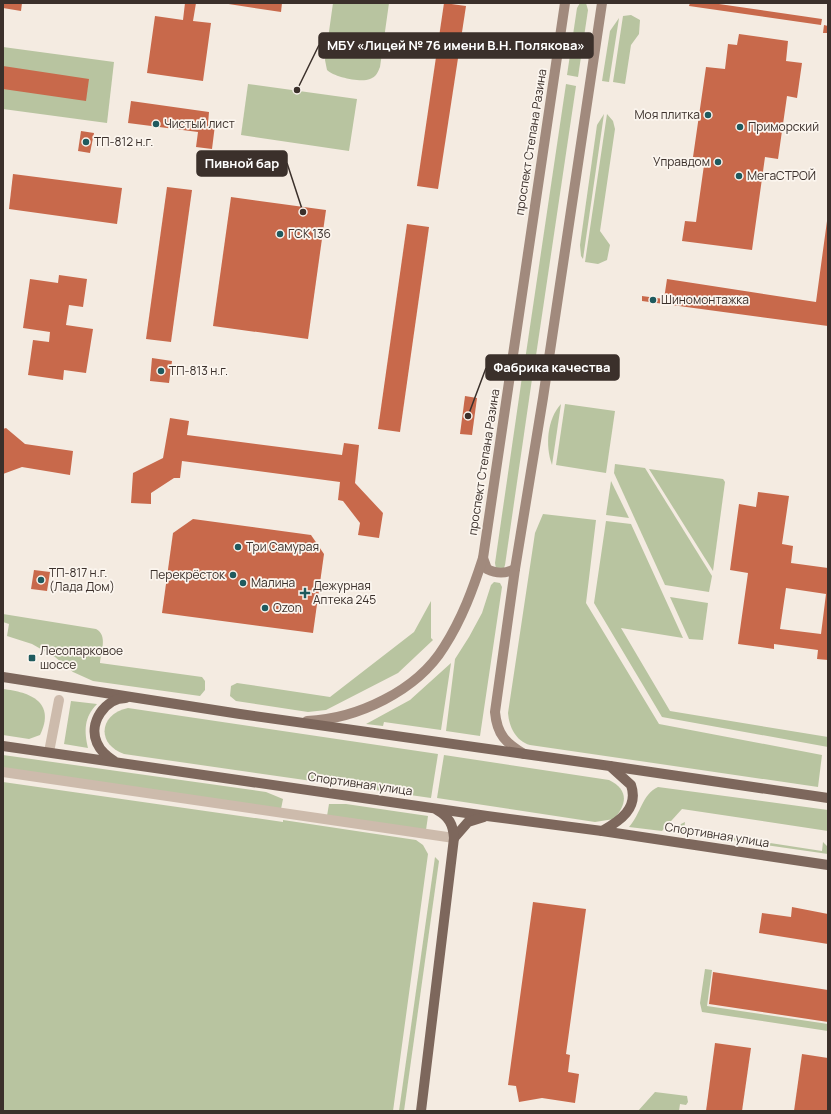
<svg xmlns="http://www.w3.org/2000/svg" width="831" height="1114" font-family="Manrope,sans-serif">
  <rect width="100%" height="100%" fill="#f4ebe1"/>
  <g fill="#b8c4a0">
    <path d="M333 3H389L380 67C378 72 376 77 370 79 361 83 334 77 327 70L325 60Z"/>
    <polygon points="580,3 586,3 588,10 578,77 567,75 577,8"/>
    <polygon points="631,15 640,20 639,34 631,45 625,84 613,82 623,16"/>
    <polygon points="619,18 609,82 602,81 610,31"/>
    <polygon points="3,47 114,62 107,123 3,109"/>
    <polygon points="248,84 357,99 349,151 241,135"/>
    <polygon points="566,84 576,86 534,369 524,367"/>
    <polygon points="604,114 583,259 581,256 580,245 597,125"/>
    <polygon points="607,114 613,121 615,129 600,231 610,245 607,260 598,264 585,262"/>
    <polygon points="522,377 532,379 505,565 504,568 496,569 495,563"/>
    <path d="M561 404 552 465C545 446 547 419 561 404Z"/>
    <polygon points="565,404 615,411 606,473 556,465"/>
    <polygon points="615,464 645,468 712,576 709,592 665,585 614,473"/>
    <polygon points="649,469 723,479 725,482 713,571"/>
    <polygon points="611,481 629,518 606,515"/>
    <path d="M543 514 596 520 586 603 659 724 822 755 818 787 530 745C516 741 509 727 508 713L535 533Z"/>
    <polygon points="606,521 631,524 683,638 621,628 670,711 828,737 828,747 662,717 594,603"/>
    <polygon points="494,582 500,583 502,587 480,736 446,731 455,659 469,637 482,613 491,585"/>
    <polygon points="670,597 708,603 703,640 689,639"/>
    <polygon points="431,601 431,638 433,640 398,673 326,710 308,712 236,701 230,696 231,686 237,683 330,697 414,632"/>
    <path d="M3 614 96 629C108 635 101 652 100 663L202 677 205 681V690L200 696 93 681 73 672 55 657 32 644 7 636 9 624 3 622Z"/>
    <polygon points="451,663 441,730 384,722 383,726 366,724 410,700"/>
    <path d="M3 689C30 692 56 702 40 735L29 739 3 735Z"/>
    <path d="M71 701 97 704C84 717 84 731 88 748L64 744Z"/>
    <path d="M128 708 438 754 431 798 124 754C96 744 99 714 128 708Z"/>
    <polygon points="3,755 266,792 283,799 281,809 3,769"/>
    <path d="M444 755 609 780C629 790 627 804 614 819L595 822 437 798Z"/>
    <polygon points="3,782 283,822 283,820 416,840 423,845 428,854 393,1111 3,1111"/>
    <path d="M658 787 828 810V831L682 809 662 831 629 827C641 814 642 794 658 787Z"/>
    <polygon points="329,804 346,804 428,816 426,830 327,816"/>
    <polygon points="685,822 684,830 822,851 823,842 828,847 828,854 677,832 681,824"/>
    <polygon points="435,857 439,861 404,1111 399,1111"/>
    <polygon points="705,969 712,970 707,1006 828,1024 828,1031 702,1012 700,1003"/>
    <polygon points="655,1092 687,1096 688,1102 686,1105 680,1104 679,1111 638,1111"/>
  </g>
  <g fill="#c8694b" fill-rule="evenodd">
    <polygon points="3,3 22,3 21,11 3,8"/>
    <polygon points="185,3 196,3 193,21 211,23 203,81 147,73 155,16 183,20"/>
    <polygon points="222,3 282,3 281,12"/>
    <polygon points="444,3 466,6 438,189 417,186"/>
    <polygon points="690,3 712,3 822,19 821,25 689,6"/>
    <polygon points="824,25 828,26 828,33 823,33"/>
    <polygon points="739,34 788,41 786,61 802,63 797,98 787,96 778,159 765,157 752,250 682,241 685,221 696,222 705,158 693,157 706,67 725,69 728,44 737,45"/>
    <polygon points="3,66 89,79 86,101 3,89"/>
    <polygon points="131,101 209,112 208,124 215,125 212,149 196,147 198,132 128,123"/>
    <polygon points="81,131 94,133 90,153 78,151"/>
    <polygon points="13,174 122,188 117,224 9,209"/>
    <polygon points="167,187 192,190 171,342 146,339"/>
    <polygon points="231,197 326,210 308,339 213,326"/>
    <polygon points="827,221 828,326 642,301 642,296 664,299 667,279 816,302"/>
    <polygon points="407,224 429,227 400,432 378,429"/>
    <polygon points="59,275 87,279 83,307 69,305 66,325 93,329 86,373 64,370 63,380 28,375 33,340 49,342 50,332 23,328 30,279 58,283"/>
    <polygon points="152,358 172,361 169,383 150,381"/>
    <polygon points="465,396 477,398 472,435 460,434"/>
    <polygon points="170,418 189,421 187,435 342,455 344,443 359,445 355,483 383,513 379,538 358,535 360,523 343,501 338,500 340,482 182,461 180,478 174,478 151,493 151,504 131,503 133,473 163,458"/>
    <polygon points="6,428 25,444 73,451 70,475 22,467 3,474 3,429"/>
    <path d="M758 492 789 496 782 544 793 546 791 563 828 568V660L817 659 818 650 774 644V649L738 644 748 573 730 570 739 504 756 507ZM786 588 826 594 821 634 780 629Z"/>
    <polygon points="193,519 311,535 324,554 313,633 162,613 173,533"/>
    <polygon points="34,570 50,572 47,591 31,589"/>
    <polygon points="533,902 586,909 566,1054 570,1055 568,1072 579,1074 575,1103 542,1098 519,1102 516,1086 508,1085"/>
    <polygon points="792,907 828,914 828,944 759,933 762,913 791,917"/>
    <polygon points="713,972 828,990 828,1022 709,1004"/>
    <polygon points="715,1043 751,1048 742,1111 706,1111"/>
    <polygon points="802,1054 828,1058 828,1111 794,1111"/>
  </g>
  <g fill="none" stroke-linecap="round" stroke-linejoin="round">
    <g stroke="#cdbbac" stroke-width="10">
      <polyline points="49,752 59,700"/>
      <polyline points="3,772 454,838"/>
    </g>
    <g stroke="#a18a7d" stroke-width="10">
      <path d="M483 558 487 569C497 574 505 574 515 569"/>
      <path d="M307 721C357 719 417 691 444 647 462 619 473 589 483 558L565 3"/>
      <path d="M524 754C506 743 497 735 495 712L515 569 543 398 602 3"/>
    </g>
    <g stroke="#7d675c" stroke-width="10">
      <path d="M3 677 240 714 610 766 631 785C639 808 620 821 602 831"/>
      <polyline points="3,746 487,816 602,831 828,865"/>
      <path d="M114 761C107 756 101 752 97 743 88 723 105 698 126 698"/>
      <polyline points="610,766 828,798"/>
      <polyline points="454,838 468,822 484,817"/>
      <path d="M421 1111 454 838C453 824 449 817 437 810"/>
    </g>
  </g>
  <g fill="#1f5a5e" stroke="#fbf5ee" stroke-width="1.5">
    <circle cx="708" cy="115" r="4"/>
    <circle cx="156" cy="124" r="4"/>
    <circle cx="740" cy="127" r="4"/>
    <circle cx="86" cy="142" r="4"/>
    <circle cx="718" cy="162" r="4"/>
    <circle cx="739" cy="176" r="4"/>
    <circle cx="280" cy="234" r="4"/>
    <circle cx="653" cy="300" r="4"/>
    <circle cx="161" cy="371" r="4"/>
    <circle cx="238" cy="547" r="4"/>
    <circle cx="233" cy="575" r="4"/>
    <circle cx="41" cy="580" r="4"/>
    <circle cx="243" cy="583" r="4"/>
    <path d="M303 587h4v4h4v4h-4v4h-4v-4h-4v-4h4z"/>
    <circle cx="265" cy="608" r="4"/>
    <rect x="28" y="654" width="8" height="8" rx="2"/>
  </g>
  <g text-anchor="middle" stroke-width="3.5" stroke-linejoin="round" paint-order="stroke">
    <g font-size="12" fill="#3b302b" stroke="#fbf5ee" text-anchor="start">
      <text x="700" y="119" text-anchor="end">Моя плитка</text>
      <text x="164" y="128">Чистый лист</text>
      <text x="748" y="131">Приморский</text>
      <text x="94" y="146">ТП-812 н.г.</text>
      <text x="710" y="166" text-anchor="end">Управдом</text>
      <text x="747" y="180">МегаCТРОЙ</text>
      <text x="288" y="238">ГСК 136</text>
      <text x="661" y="304">Шиномонтажка</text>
      <text x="169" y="375">ТП-813 н.г.</text>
      <text x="246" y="551">Три Самурая</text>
      <text x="49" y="577">ТП-817 н.г.<tspan x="49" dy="14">(Лада Дом)</tspan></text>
      <text x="225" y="579" text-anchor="end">Перекрёсток</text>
      <text x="251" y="587">Малина</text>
      <text x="313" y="590">Дежурная<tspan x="313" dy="14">Аптека 245</tspan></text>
      <text x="273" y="612">Ozon</text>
      <text x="40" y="655">Лесопарковое<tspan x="40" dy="14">шоссе</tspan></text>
    </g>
    <g font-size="12" fill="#3b302b" stroke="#fbf5ee">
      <text transform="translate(531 142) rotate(-81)" y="4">проспект Степана Разина</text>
      <text transform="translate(484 462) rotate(-81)" y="4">проспект Степана Разина</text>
      <text transform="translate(360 784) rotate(8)" y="4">Спортивная улица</text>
      <text transform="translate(717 835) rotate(9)" y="4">Спортивная улица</text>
    </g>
  </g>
  <path fill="none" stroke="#3b302b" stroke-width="1.5" d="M297 90L319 45M303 212L287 163M468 416L486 368"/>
  <g fill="#3b302b" stroke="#fbf5ee" stroke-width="1.5">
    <circle cx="297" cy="90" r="4"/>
    <circle cx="303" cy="212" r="4"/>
    <circle cx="468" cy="416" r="4"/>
  </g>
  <g fill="#3b302b" stroke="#3b302b" stroke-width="1.5">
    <rect x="319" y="33" width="274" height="25" rx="4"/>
    <rect x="197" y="151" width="90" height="25" rx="4"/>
    <rect x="486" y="355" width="133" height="25" rx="4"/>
  </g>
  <g font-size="13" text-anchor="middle" font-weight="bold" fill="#fff">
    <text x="456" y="50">МБУ «Лицей № 76 имени В.Н. Полякова»</text>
    <text x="242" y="168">Пивной бар</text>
    <text x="552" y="372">Фабрика качества</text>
  </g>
  <rect width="831" height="1114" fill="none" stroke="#3b302b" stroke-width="8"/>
</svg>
